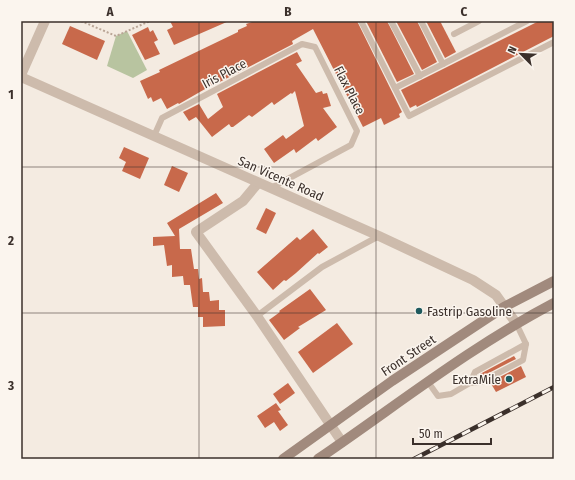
<svg xmlns="http://www.w3.org/2000/svg" width="575" height="480" font-family="'Fira Sans Condensed',sans-serif">
  <rect width="100%" height="100%" fill="#f4ebe1"/>
  <polygon fill="#b8c4a0" points="127,31 147,70 133,78 107,66 116,36"/>
  <g fill="#c8694b">
    <polygon points="170,21 229,21 174,45 167,30 173,27"/>
    <polygon points="255,21 357,21 402,112 399,114 400,117 384,125 381,118 363,127 313,29 292,41 293,44 212,86 212,85 179,104 178,103 167,109 161,98 153,102 151,97 148,99 140,81 160,72 159,70 238,32 238,30 247,26 246,24"/>
    <polygon points="366,21 387,21 414,74 397,82"/>
    <polygon points="396,21 417,21 437,62 422,70"/>
    <polygon points="426,21 440,21 456,52 445,58"/>
    <polygon points="539,21 554,21 554,36 417,107 416,105 410,108 401,90"/>
    <polygon points="70,26 105,41 97,60 62,44"/>
    <polygon points="148,27 150,32 153,30 158,40 154,42 160,54 145,60 132,35"/>
    <polygon points="297,52 302,61 296,64 316,93 322,91 323,94 327,93 331,106 323,108 337,127 318,141 316,138 296,153 294,149 274,163 264,149 283,135 286,139 304,126 295,91 292,94 291,93 274,105 272,102 252,117 249,115 233,127 231,127 229,124 212,137 196,117 189,121 183,112 199,104 208,119 223,107 217,94"/>
    <polygon points="124,147 149,158 140,179 122,171 126,162 119,158"/>
    <polygon points="172,166 188,173 179,192 164,185"/>
    <polygon points="216,193 223,203 179,229 180,249 191,249 194,269 198,269 199,279 202,278 203,292 209,292 210,301 219,300 219,310 225,310 225,326 203,327 203,317 198,317 198,307 193,307 190,285 184,285 183,276 172,277 172,265 167,266 164,245 153,246 153,237 175,236 167,223"/>
    <polygon points="266,208 276,213 266,234 256,229"/>
    <polygon points="313,229 328,247 319,254 318,253 296,273 286,281 284,280 273,290 257,272 297,237 300,240"/>
    <polygon points="310,289 326,310 298,327 300,328 284,340 269,320 280,312 279,311"/>
    <polygon points="337,323 353,344 313,373 298,352"/>
    <polygon points="514,356 516,359 481,377 480,374"/>
    <polygon points="521,366 526,377 496,392 490,382"/>
    <polygon points="288,383 295,393 280,404 273,394"/>
    <polygon points="276,403 281,410 278,411 288,425 280,431 274,422 265,428 257,416"/>
  </g>
  <g fill="none" stroke-linecap="round" stroke-linejoin="round">
    <polyline stroke="#b9a596" stroke-width="2" stroke-dasharray="2 2" stroke-linecap="butt" points="81,21 116,36 150,21"/>
    <g stroke="#cdbbac" stroke-width="6">
      <polyline points="361,21 409,116 554,42"/>
      <polyline points="391,21 420,76"/>
      <polyline points="454,34 479,21"/>
      <polyline points="443,64 527,21"/>
      <polyline points="395,88 443,64 421,21"/>
      <polyline points="154,136 162,118 302,44 315,47 357,131 351,145 271,188"/>
      <polyline points="257,316 322,267 379,236"/>
      <polyline points="428,382 438,396 451,394 470,383 475,372 526,344 516,323"/>
      <polyline points="470,383 481,382 523,360 526,344"/>
    </g>
    <g stroke="#cdbbac" stroke-width="10">
      <polyline points="21,75 45,21"/>
      <polyline points="258,183 243,201 196,232 257,316 342,442"/>
    </g>
    <polyline stroke="#cdbbac" stroke-width="10" points="21,77 379,236 473,280 496,295 516,323"/>
    <g stroke="#a18a7d" stroke-width="10">
      <polyline points="283,459 392,381 504,307 554,281"/>
      <path d="M318 459C396 406 470 347 554 303"/>
    </g>
    <g stroke="#3b302b" stroke-width="4.5">
      <polyline id="rail" points="414,459 554,387"/>
    </g>
    <use href="#rail" stroke="#fbf5ee" stroke-width="3" stroke-dasharray="9" stroke-linecap="butt"/>
  </g>
  <path fill="none" stroke="#3b302b" stroke-width="1" stroke-opacity="0.55" d="M199 21V459M376 21V459M21 167H554M21 313H554"/>
  <g fill="#1f5a5e" stroke="#fbf5ee" stroke-width="1.5">
    <circle cx="419" cy="311" r="4"/>
    <circle cx="509" cy="379" r="4"/>
  </g>
  <g text-anchor="middle" stroke-width="3" stroke-linejoin="round" paint-order="stroke">
    <g font-size="13" fill="#3b302b" stroke="#fbf5ee">
      <text transform="translate(224 73) rotate(-28)" y="5">Iris Place</text>
      <text transform="translate(350 90) rotate(63)" y="5">Flax Place</text>
      <text transform="translate(281 178) rotate(24)" y="5">San Vicente Road</text>
      <text transform="translate(408 355) rotate(-34)" y="5">Front Street</text>
    </g>
    <g font-size="13" fill="#3b302b" stroke="#fbf5ee" text-anchor="start">
      <text x="427" y="316">Fastrip Gasoline</text>
      <text x="501" y="384" text-anchor="end">ExtraMile</text>
    </g>
  </g>
  <rect width="575" height="480" fill="none" stroke="#fbf5ee" stroke-width="44"/>
  <g transform="translate(521 54) rotate(294)" stroke="#fbf5ee" stroke-width="3" paint-order="stroke">
  <path d="M0-3L7 15L0 10L-7 15Z" fill="#3b302b"/>
  <text y="-6" font-size="11" font-weight="bold" text-anchor="middle" fill="#3b302b">N</text>
  </g>
  <path d="M413 438v6h78v-6" fill="none" stroke="#3b302b" stroke-width="2"/>
  <text x="419" y="438" font-size="12" fill="#3b302b" stroke="#fbf5ee" stroke-width="3" paint-order="stroke">50 m</text>
  <rect x="22" y="22" width="531" height="436" fill="none" stroke="#3b302b" stroke-width="1.5"/>
  <g font-size="13" text-anchor="middle" font-weight="bold" fill="#3b302b">
    <text x="110" y="16">A</text>
    <text x="288" y="16">B</text>
    <text x="464" y="16">C</text>
    <text x="11" y="99">1</text>
    <text x="11" y="245">2</text>
    <text x="11" y="390">3</text>
  </g>
</svg>
